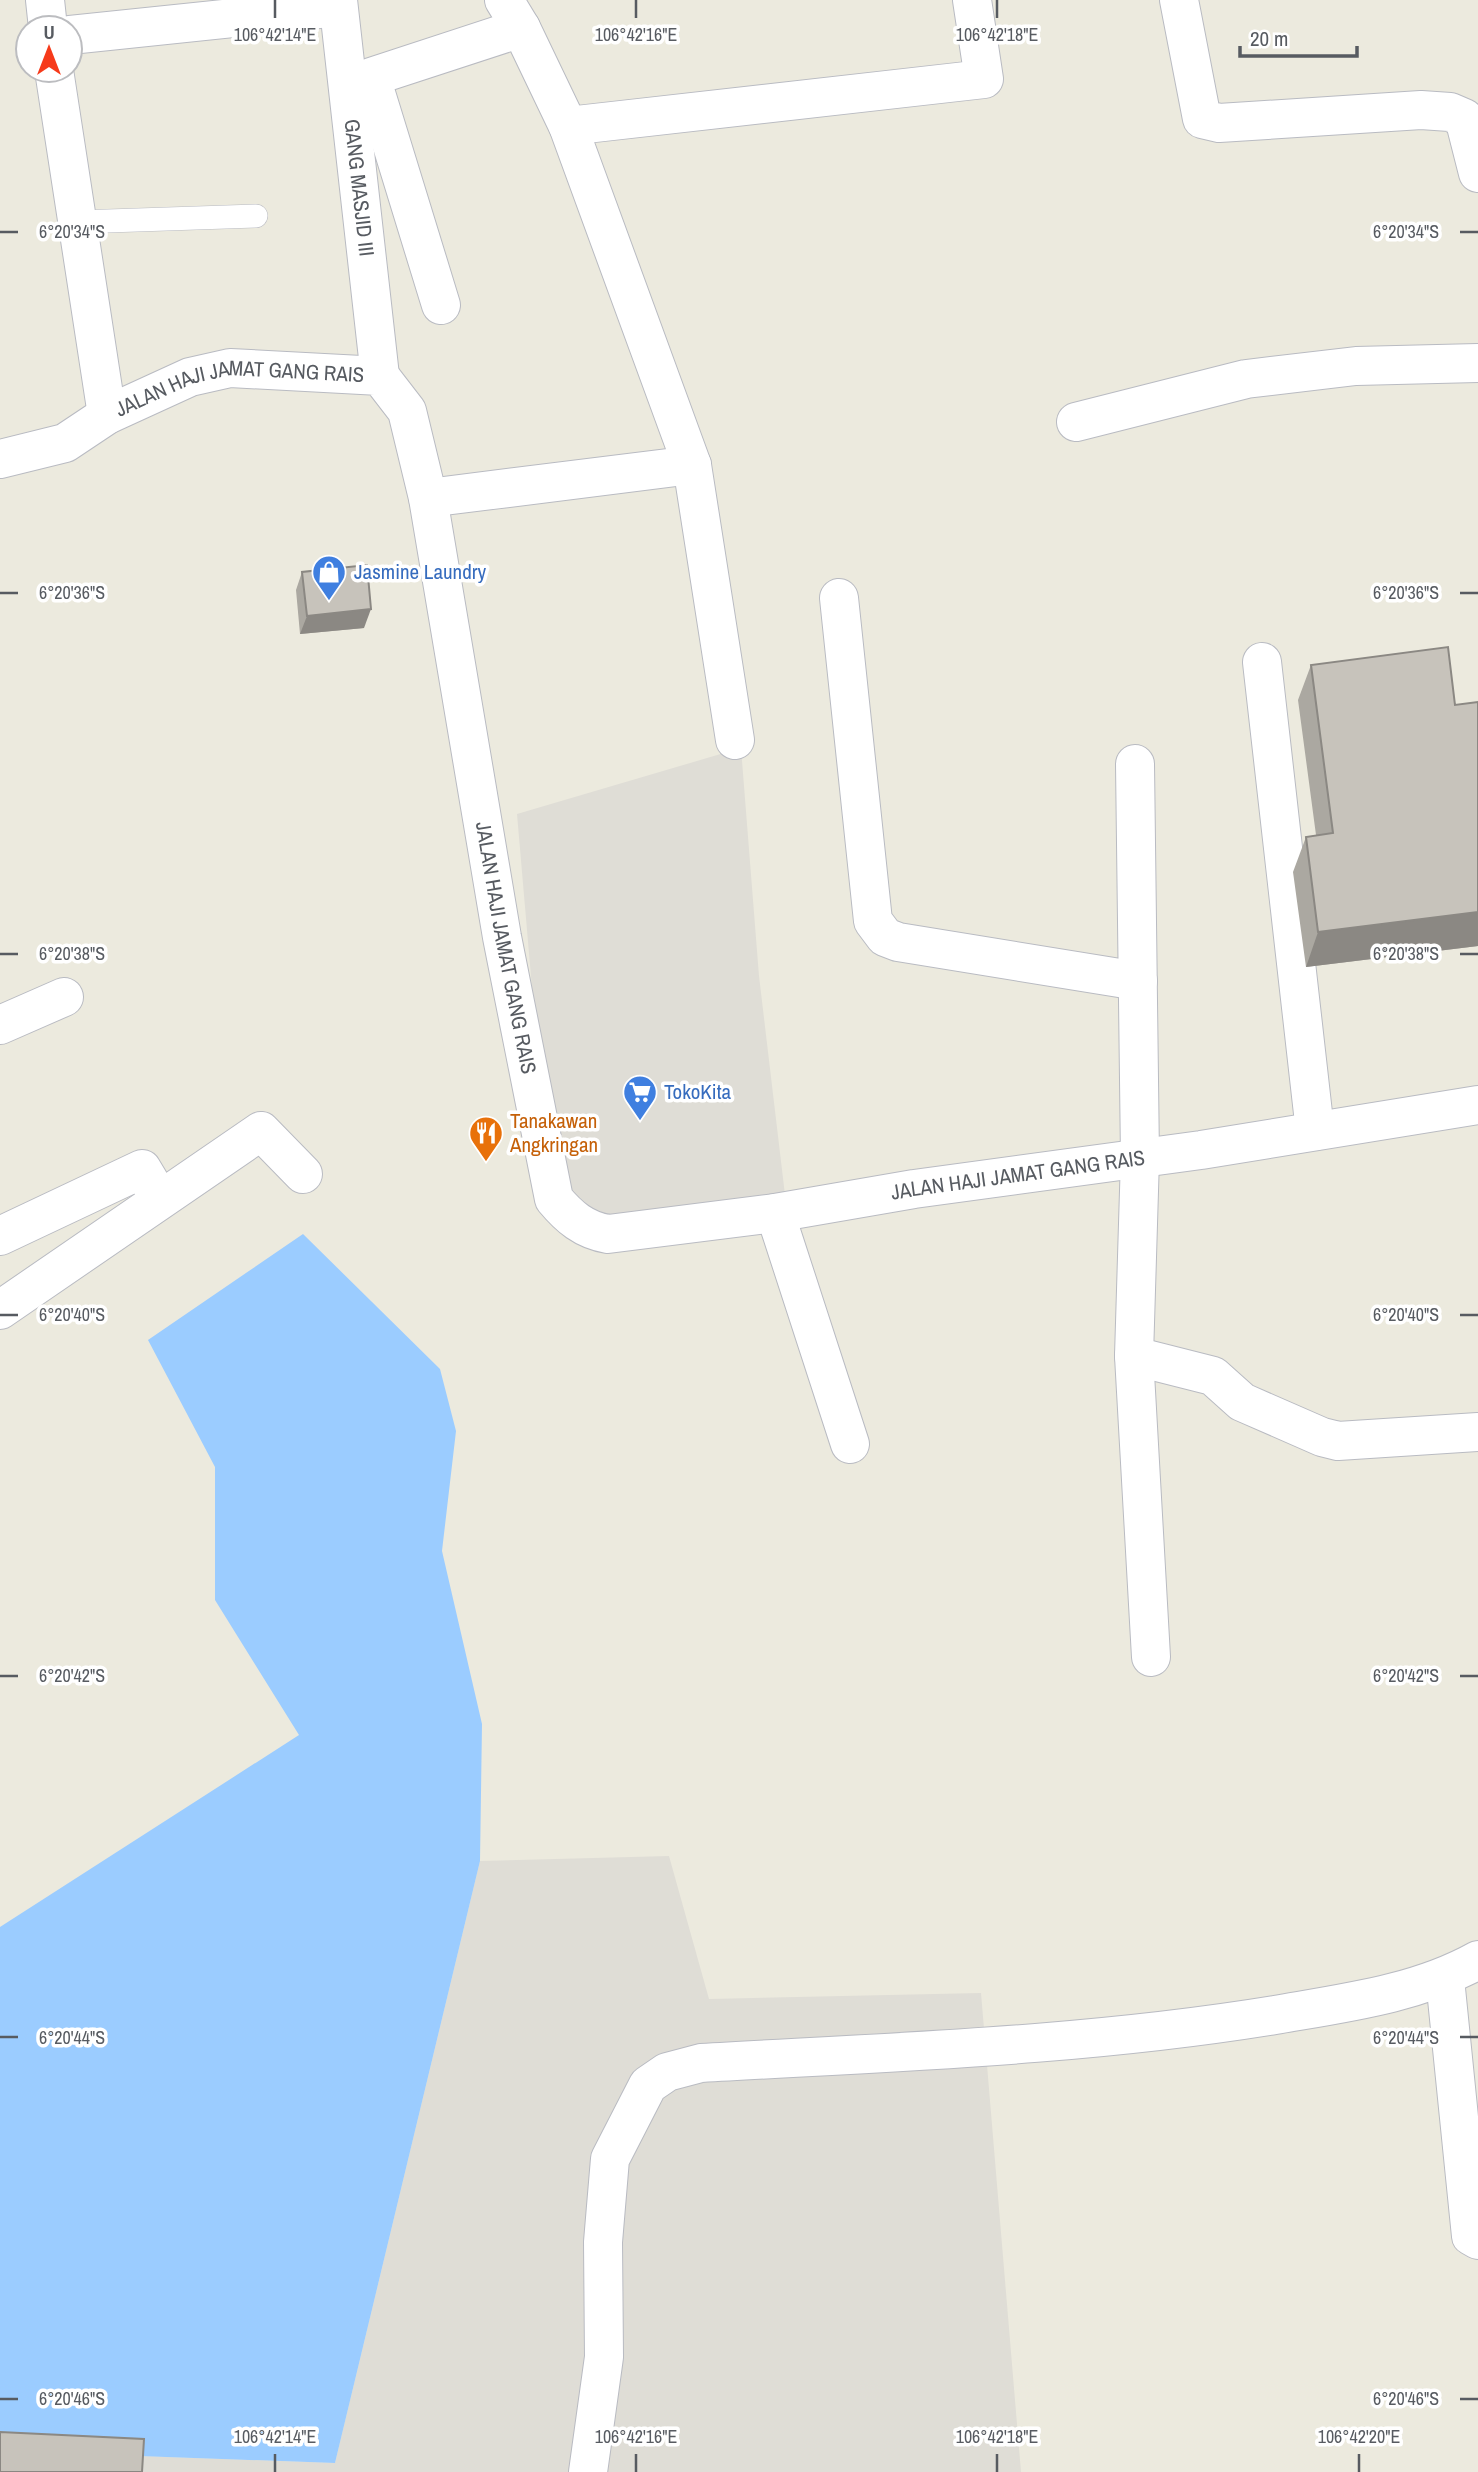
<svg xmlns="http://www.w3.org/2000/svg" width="1478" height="2472" font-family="'Archivo Narrow',sans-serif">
  <rect width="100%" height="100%" fill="#eceade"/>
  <g fill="#dfddd6">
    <polygon points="741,748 759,976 785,1195 634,1230 536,1182 499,1026 532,988 517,814"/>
    <polygon points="669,1856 709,1999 981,1993 1021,2472 0,2472 0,2451 335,2463 480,1861"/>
  </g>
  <polygon fill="#9bccff" points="303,1234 440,1369 456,1431 442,1551 482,1724 480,1861 335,2463 0,2451 0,1927 299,1735 215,1600 215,1467 148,1340"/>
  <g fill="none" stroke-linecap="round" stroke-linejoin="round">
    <g stroke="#b9bbc2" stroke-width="24">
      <polyline id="lane" points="78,222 256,216"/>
    </g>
    <g stroke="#b9bbc2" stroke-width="40">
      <g id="street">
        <polyline points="45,0 48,28"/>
        <path id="s1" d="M338 0 380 376"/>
        <polyline points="504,0 521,28"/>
        <polyline points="1179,0 1202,119 1219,123 1421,110 1450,112 1464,118 1478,173"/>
        <polyline points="70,35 338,7"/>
        <polyline points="54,70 107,415"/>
        <polyline points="568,126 984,79 972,0"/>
        <polyline points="441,305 371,77 521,28 568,126 692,465 735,740"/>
        <polyline points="1076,422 1246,379 1356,366 1478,363"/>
        <path id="s2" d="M0 459 65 443 107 415 190 377 230 368 380 376 407 411 428 498 502 937 554 1199C569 1217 584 1230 608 1234L775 1213 914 1189 1201 1150 1478 1105"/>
        <polyline points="428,498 692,465"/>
        <polyline points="839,598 873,921 885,937 898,942 1138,981"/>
        <polyline points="1262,662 1315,1131"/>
        <polyline points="1135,764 1140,1158 1134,1356 1151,1657"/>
        <polyline points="0,1025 64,997"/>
        <polyline points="775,1213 850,1444"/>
        <polyline points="0,1236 142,1169 160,1199"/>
        <polyline points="0,1310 261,1131 303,1174"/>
        <polyline points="1134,1356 1213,1376 1242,1402 1322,1437 1338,1441 1478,1432"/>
        <polyline points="1445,1979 1471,2236 1478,2240"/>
        <path d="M588 2472 604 2357 603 2242 610 2159 648 2085 667 2072 701 2063C893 2052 1085 2046 1275 2015 1344 2003 1417 1994 1478 1960"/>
      </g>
    </g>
    <use href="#lane" stroke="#fff" stroke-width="23"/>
    <use href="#street" stroke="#fff" stroke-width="38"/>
  </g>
  <g fill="#aba8a1">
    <polygon points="302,572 364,628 300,634 296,590"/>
    <polygon points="1311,665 1455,705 1478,702 1478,946 1306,967 1293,872 1306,837 1316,835 1298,700"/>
  </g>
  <g fill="#8b8883">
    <polygon points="371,609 364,628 300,634 307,616"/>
    <polygon points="1478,912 1478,946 1306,967 1318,932"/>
  </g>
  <g fill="#c7c3bb" stroke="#8b8883" stroke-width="2">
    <polygon points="367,565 371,609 307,616 302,572"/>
    <polygon points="1448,647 1455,705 1478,702 1478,912 1318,932 1306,837 1333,833 1311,665"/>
    <polygon points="0,2432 144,2439 142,2472 0,2472"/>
  </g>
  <path fill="none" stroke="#575b61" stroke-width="2.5" d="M275 0V18M636 0V18M997 0V18M0 232H18M1460 232H1478M0 593H18M1460 593H1478M0 954H18M1460 954H1478M0 1315H18M1460 1315H1478M0 1676H18M1460 1676H1478M0 2037H18M1460 2037H1478M0 2399H18M1460 2399H1478M275 2454V2472M636 2454V2472M997 2454V2472M1359 2454V2472"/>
  <defs>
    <g id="shop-pin" transform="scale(1.75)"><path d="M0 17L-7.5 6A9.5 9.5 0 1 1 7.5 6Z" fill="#3f7fe0" stroke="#fff"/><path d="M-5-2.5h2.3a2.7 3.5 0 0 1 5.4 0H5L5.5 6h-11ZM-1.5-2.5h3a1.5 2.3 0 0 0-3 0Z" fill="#fff"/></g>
    <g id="supermarket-pin" transform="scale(1.75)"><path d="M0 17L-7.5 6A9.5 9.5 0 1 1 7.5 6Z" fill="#3f7fe0" stroke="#fff"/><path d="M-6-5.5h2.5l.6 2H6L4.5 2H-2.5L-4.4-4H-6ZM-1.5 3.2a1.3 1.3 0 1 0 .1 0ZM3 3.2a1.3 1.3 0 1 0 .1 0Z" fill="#fff"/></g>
    <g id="restaurant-pin" transform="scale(1.75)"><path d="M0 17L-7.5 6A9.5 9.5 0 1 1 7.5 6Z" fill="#e8710a" stroke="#fff"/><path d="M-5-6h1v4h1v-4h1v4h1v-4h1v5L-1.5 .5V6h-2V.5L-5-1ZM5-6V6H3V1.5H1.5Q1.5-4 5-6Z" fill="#fff"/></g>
  </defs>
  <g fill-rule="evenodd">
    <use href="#shop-pin" x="329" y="572"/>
    <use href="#supermarket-pin" x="640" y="1092"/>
    <use href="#restaurant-pin" x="486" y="1133"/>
  </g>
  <g text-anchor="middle" stroke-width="7" stroke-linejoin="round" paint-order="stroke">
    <g font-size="21" fill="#575b61" stroke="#fff">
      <text dy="7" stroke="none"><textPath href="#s1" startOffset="189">GANG MASJID III</textPath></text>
      <text dy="7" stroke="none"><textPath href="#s2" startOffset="256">JALAN HAJI JAMAT GANG RAIS</textPath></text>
      <text dy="7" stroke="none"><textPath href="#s2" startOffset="990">JALAN HAJI JAMAT GANG RAIS</textPath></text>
      <text dy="7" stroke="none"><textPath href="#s2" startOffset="1726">JALAN HAJI JAMAT GANG RAIS</textPath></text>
    </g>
    <g font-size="21" fill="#366cbe" stroke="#fff" text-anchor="start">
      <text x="354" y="579">Jasmine Laundry</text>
      <text x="664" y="1099">TokoKita</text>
    </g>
    <g font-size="21" fill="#c56008" stroke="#fff" text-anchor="start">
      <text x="510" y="1128">Tanakawan<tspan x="510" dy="24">Angkringan</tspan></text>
    </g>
  </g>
  <g font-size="18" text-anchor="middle" fill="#575b61" stroke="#fff" stroke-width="7" stroke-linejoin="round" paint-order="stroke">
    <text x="275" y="41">106°42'14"E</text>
    <text x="636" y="41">106°42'16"E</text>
    <text x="997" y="41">106°42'18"E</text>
    <text x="72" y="238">6°20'34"S</text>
    <text x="1406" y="238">6°20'34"S</text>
    <text x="72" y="599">6°20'36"S</text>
    <text x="1406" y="599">6°20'36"S</text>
    <text x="72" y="960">6°20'38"S</text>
    <text x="1406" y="960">6°20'38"S</text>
    <text x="72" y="1321">6°20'40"S</text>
    <text x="1406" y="1321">6°20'40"S</text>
    <text x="72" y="1682">6°20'42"S</text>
    <text x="1406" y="1682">6°20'42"S</text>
    <text x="72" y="2044">6°20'44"S</text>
    <text x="1406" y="2044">6°20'44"S</text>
    <text x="72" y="2405">6°20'46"S</text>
    <text x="1406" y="2405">6°20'46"S</text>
    <text x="275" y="2443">106°42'14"E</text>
    <text x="636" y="2443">106°42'16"E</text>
    <text x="997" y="2443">106°42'18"E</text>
    <text x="1359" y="2443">106°42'20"E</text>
  </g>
  <g transform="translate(49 49)"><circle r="33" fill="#ffffff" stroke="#bcbdc0" stroke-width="2"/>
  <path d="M0-5L12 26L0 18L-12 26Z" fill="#f63a1a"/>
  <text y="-10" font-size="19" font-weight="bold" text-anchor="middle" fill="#575b61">U</text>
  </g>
  <path d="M1240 46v10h117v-10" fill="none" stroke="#575b61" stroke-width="3.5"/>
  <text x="1250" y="46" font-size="21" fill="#575b61" stroke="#ffffff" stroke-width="5" paint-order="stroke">20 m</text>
</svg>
